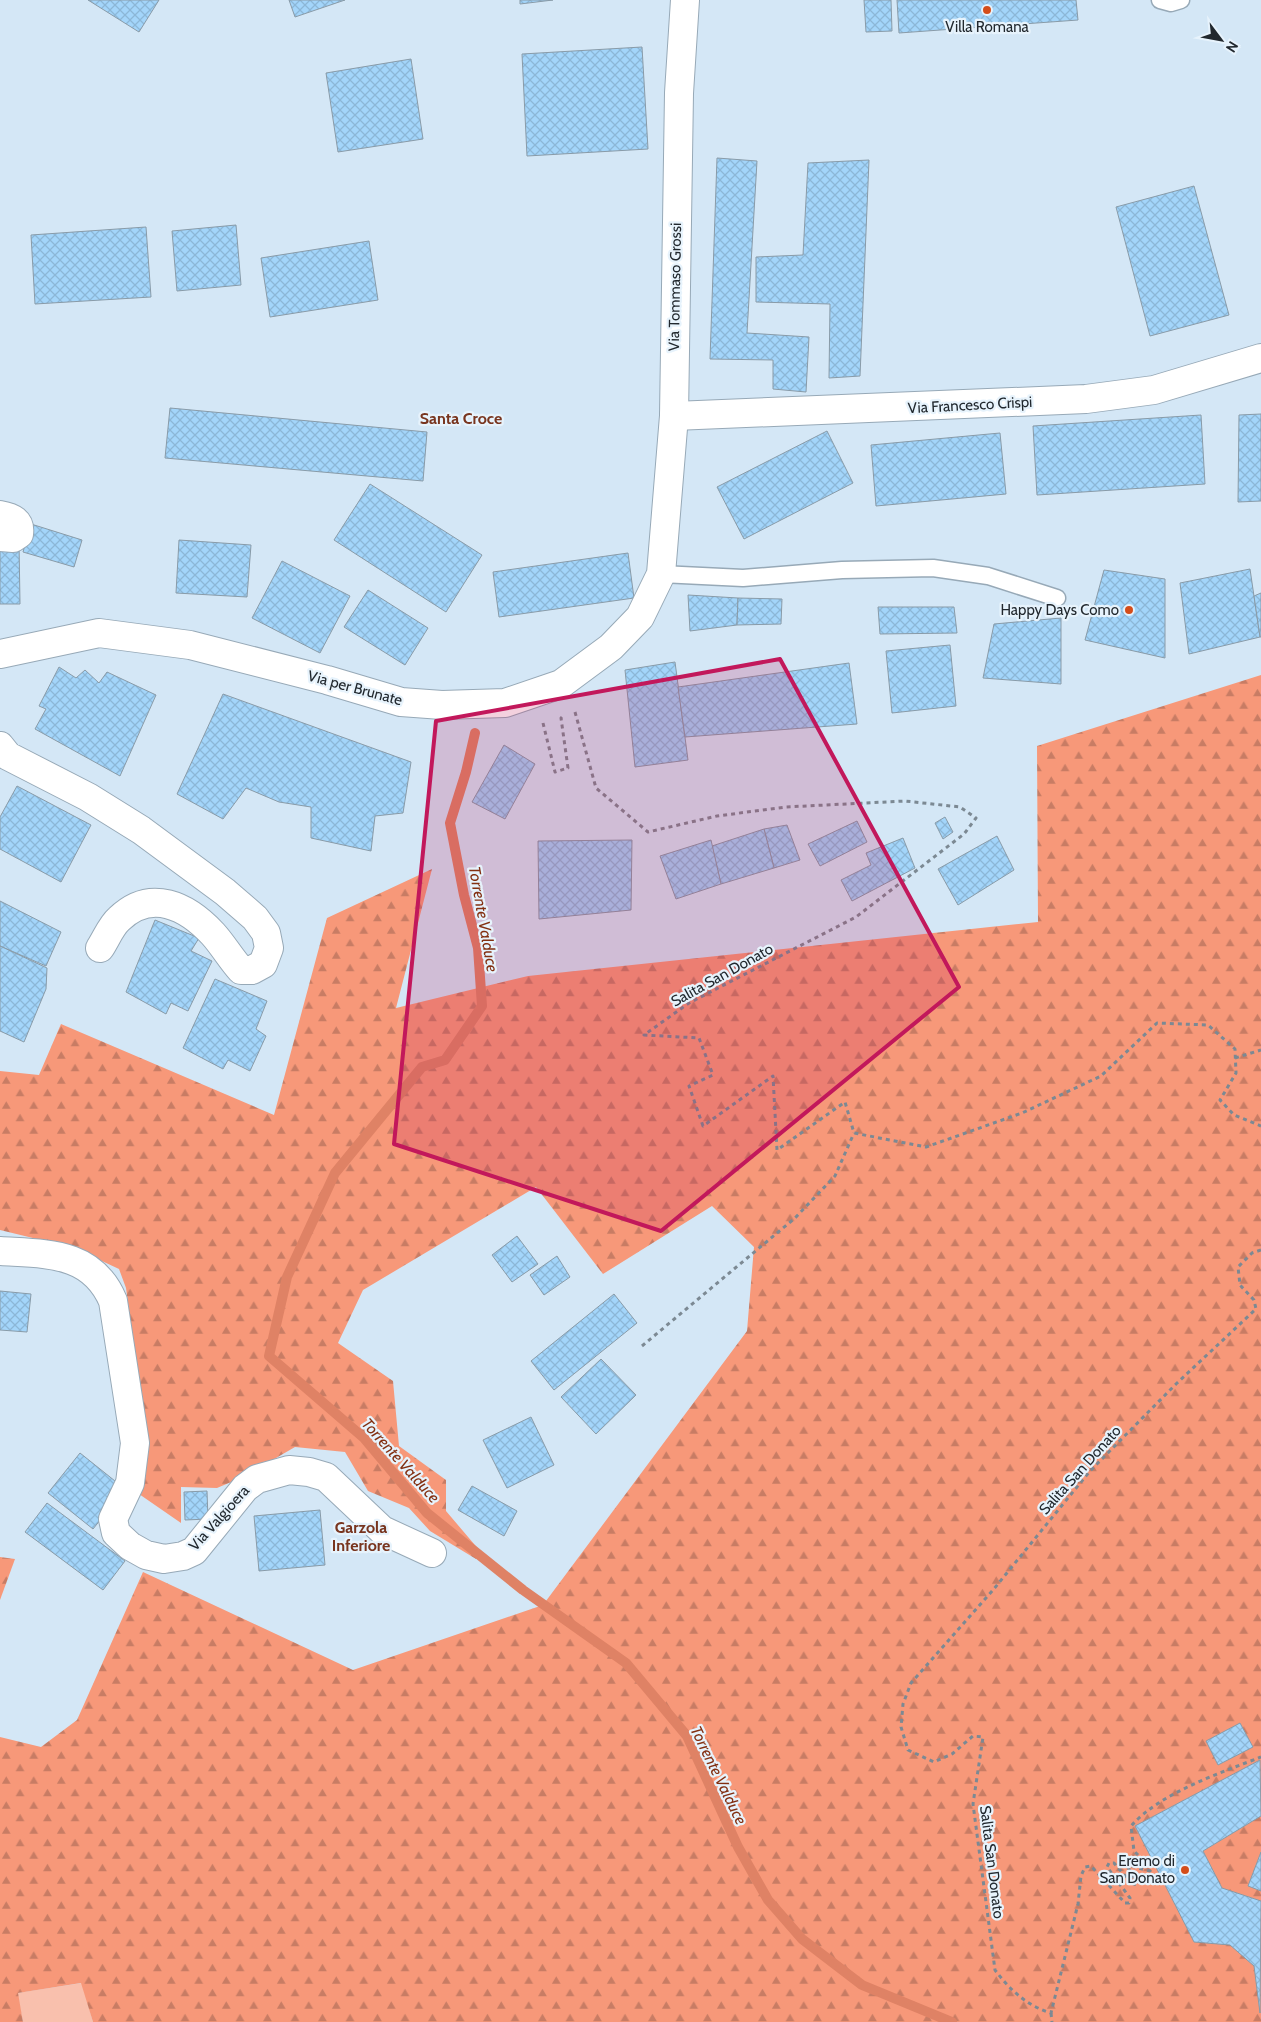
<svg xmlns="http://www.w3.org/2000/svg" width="1261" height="2022" font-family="Cabin,sans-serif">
  <defs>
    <pattern id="forest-firs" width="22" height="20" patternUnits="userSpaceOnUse" patternTransform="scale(1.25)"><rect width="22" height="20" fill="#f79879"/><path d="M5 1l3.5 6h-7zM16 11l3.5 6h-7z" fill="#c87c64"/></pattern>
    <pattern id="building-cross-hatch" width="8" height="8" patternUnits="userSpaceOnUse" patternTransform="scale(1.25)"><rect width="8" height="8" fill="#a3d5fa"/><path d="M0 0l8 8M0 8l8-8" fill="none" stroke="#8cb7d7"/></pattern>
  </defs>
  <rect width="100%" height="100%" fill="#d4e7f6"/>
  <polygon fill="#f9c0ad" points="82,1983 93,2022 23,2022 17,1993"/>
  <g fill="url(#forest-firs)">
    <polygon points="1261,675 1261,2022 93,2022 81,1983 18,1993 23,2022 0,2022 0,1737 41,1747 77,1720 143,1572 353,1670 543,1605 747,1331 754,1247 712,1206 603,1274 536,1187 363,1290 338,1343 393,1381 399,1446 446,1480 446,1511 480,1551 476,1559 430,1531 409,1508 368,1491 345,1452 295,1447 243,1477 217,1488 181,1487 181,1523 139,1494 147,1446 126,1288 119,1269 74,1248 0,1230 0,1071 39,1075 61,1024 274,1115 327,918 432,869 396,1008 528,976 1038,922 1037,746"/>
    <polygon points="0,1557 15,1559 0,1600"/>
  </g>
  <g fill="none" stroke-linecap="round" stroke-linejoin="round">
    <polyline stroke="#df8265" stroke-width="10" points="475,733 466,772 450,823 464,895 478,948 482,1006 445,1060 422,1067 335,1173 287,1277 269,1356 364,1438 427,1513 523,1590 626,1663 687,1736 738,1847 768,1900 802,1939 862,1985 952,2022"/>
  </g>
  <g fill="url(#building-cross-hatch)" stroke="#899ba8">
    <polygon points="88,0 159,0 139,32"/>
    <polygon points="289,0 345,0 295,17"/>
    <polygon points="520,0 553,0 520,4"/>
    <polygon points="864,0 891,0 892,31 866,32"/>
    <polygon points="897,0 1076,0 1078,20 899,33"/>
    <polygon points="642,47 648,149 527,156 522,54"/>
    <polygon points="411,59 423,139 338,152 326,73"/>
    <polygon points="717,158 757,161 747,333 809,337 806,392 773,389 773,360 710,359"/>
    <polygon points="869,160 860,376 829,378 830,304 756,302 756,257 803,255 808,163"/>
    <polygon points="1194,186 1229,315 1150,336 1116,207"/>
    <polygon points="236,225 241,285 177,291 172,231"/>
    <polygon points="146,227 151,297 35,304 31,235"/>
    <polygon points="369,241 378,300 270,317 261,258"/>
    <polygon points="170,408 427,432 423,481 165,458"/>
    <polygon points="1261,414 1261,501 1238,502 1239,415"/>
    <polygon points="1201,415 1205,484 1037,495 1033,426"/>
    <polygon points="827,431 853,483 744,539 717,487"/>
    <polygon points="1000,433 1006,494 876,506 871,445"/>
    <polygon points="370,484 482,555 446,612 334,540"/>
    <polygon points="31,524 82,540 74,567 23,552"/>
    <polygon points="179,540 251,545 247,597 176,593"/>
    <polygon points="19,543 20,604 0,604 0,544"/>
    <polygon points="628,553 634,598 499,617 493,572"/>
    <polygon points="282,561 350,596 320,653 252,618"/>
    <polygon points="1250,569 1260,637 1189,654 1180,583"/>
    <polygon points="1104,570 1165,579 1165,658 1085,640"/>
    <polygon points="368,590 428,628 405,665 344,627"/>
    <polygon points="1261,593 1261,637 1260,637 1254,596"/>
    <polygon points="688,595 738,598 737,625 690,631"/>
    <polygon points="738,598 782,599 781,624 737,625"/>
    <polygon points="878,607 954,607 957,633 880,634"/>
    <polygon points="1061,618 1061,684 983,678 994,624"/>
    <polygon points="950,645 956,706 892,713 886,651"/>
    <polygon points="675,662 688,760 635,767 625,670"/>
    <polygon points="849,663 857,724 685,737 678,687"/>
    <polygon points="59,667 76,678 85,670 99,683 107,672 156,695 120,776 35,729 46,709 39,706"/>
    <polygon points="223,694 411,762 403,813 375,816 371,851 311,838 311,807 279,802 246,788 223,819 177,794"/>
    <polygon points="504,745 535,764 505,819 472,802"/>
    <polygon points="17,786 91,825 61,882 0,849 0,817"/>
    <polygon points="945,817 953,832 943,839 935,823"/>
    <polygon points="857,821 867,842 820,866 808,844"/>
    <polygon points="787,825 800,860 774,868 764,829"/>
    <polygon points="764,829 774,868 721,884 712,846"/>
    <polygon points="997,836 1014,870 958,905 938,869"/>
    <polygon points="903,838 915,868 852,901 841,880 871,865 866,853"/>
    <polygon points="632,840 631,910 539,919 538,841"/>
    <polygon points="711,840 721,884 676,899 660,856"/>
    <polygon points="0,901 61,932 46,966 0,946"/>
    <polygon points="155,920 199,938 191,951 212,961 188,1011 171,1003 166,1014 126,992"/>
    <polygon points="0,946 47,968 46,989 24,1042 0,1031"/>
    <polygon points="215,979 267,1001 256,1029 266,1036 250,1071 228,1060 223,1069 183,1048"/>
    <polygon points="517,1236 538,1264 512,1282 492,1255"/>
    <polygon points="557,1256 570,1277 544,1295 530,1275"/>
    <polygon points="0,1291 31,1294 27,1332 0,1330"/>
    <polygon points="614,1294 637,1323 554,1390 531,1361"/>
    <polygon points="601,1359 636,1395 596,1434 561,1397"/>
    <polygon points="531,1417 554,1465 507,1488 483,1440"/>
    <polygon points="80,1453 125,1489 93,1529 48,1493"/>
    <polygon points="472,1486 517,1511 504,1536 458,1510"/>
    <polygon points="207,1491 208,1519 185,1520 184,1492"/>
    <polygon points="47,1503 125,1561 103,1590 25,1532"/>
    <polygon points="320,1510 325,1565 259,1571 254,1516"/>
    <polygon points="1240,1723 1253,1747 1218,1765 1206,1741"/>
    <polygon points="1260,1760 1261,1816 1203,1851 1222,1888 1261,1901 1260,2013 1254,1966 1230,1945 1194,1942 1135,1826"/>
    <polygon points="1261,1852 1261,1891 1248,1886"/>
  </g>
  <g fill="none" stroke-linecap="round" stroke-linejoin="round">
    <g stroke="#97a9b7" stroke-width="19">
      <g id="lane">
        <polyline points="1160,0 1171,3 1181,0"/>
        <polyline points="661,574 743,578 842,570 933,568 988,576 1057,598"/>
      </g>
    </g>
    <g stroke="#97a9b7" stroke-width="30">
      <g id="street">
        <polyline points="674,416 1086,399 1154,390 1261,358"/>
        <path d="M0 515C12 517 21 521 19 534L13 538 0 537"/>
        <path d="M0 746 8 756 88 797 141 830 225 892 255 918 266 933 269 948 263 964 252 970H241C231 959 223 945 213 934 187 906 151 888 119 919 111 926 106 939 100 948"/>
        <path d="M0 1251C46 1254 92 1251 113 1301L135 1443 130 1483 113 1519 116 1533 130 1546 146 1555 164 1559 183 1556 194 1551 245 1488 257 1479 289 1470 309 1472 326 1477 382 1530 432 1553"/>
      </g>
    </g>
    <g stroke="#97a9b7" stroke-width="30">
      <polyline id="secondary" points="0,654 99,633 190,645 327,680 401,702 442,705 505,703 561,684 611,647 640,617 661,574 674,416 679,93 685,0"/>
    </g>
    <g stroke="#7c8993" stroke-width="3" stroke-dasharray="4 4" stroke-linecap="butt">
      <polyline points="575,712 596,788 648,832 717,816 786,807 905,801 960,807 976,818 964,834 856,917 689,1003 644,1035 699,1038 713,1075 689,1086 703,1126 773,1076 777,1150 845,1102 854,1133 926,1147 1022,1113 1101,1076 1157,1023 1208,1025 1235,1049 1236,1073 1220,1100 1234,1115 1261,1126"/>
      <polyline points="543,723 555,772 568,768 561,718 562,717"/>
      <polyline points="1235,1058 1261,1050"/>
      <path d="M1261 1250 1252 1253 1238 1267 1240 1285 1254 1300 1256 1309 1176 1384 1090 1471 993 1590 911 1683 903 1704 901 1727 908 1750 934 1762 952 1754 973 1736 983 1737 973 1804 995 1970C1009 1989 1027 2006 1051 2013L1078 1904 1081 1876 1085 1867 1091 1866 1125 1903H1129L1130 1898 1107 1867 1109 1863H1114L1134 1886 1135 1882 1128 1867 1131 1866 1150 1871V1867L1134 1851 1131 1826C1160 1793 1220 1773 1261 1757"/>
      <polyline points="642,1346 795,1218 835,1176 854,1133"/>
      <polyline points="1051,2013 1052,2022"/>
    </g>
    <use href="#lane" stroke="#fff" stroke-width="16"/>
    <use href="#street" stroke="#fff" stroke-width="28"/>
    <use href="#secondary" stroke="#fff" stroke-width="28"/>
  </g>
  <path fill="#c2185b" fill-opacity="0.2" stroke="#c2185b" stroke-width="4" stroke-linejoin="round" d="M780 659 959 987 661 1231 394 1144 436 721Z"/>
  <g fill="#d44d1a" stroke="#e7f3fc" stroke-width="2">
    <circle cx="987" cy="10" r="5"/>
    <circle cx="1129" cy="610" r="5"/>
    <circle cx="1185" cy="1870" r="5"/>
  </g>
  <g text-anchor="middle" stroke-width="4.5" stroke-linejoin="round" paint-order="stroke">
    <g font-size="15" fill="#21282e" stroke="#e7f3fc" text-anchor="end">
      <text x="987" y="32" text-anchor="middle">Villa Romana</text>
      <text x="1119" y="615">Happy Days Como</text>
      <text x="1175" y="1866">Eremo di<tspan x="1175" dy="17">San Donato</tspan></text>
    </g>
    <g font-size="15" fill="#21282e" stroke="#e7f3fc">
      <text transform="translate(675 287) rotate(-89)" y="5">Via Tommaso Grossi</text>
      <text transform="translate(970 405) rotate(-3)" y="5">Via Francesco Crispi</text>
      <text transform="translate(355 688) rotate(15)" y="5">Via per Brunate</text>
      <text transform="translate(722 975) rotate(-29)" y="5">Salita San Donato</text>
      <text transform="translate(1080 1470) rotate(-48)" y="5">Salita San Donato</text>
      <text transform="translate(219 1518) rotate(-48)" y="5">Via Valgioera</text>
      <text transform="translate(992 1862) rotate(83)" y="5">Salita San Donato</text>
    </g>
    <g font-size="16" font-weight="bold" fill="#78351f" stroke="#e7f3fc">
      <text x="461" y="424">Santa Croce</text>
      <text x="361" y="1533">Garzola<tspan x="361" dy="18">Inferiore</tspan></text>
    </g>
    <g font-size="16" font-style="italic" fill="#833012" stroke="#e7f3fc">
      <text transform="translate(484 919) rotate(80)" y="6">Torrente Valduce</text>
      <text transform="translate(401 1460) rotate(48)" y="6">Torrente Valduce</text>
      <text transform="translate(719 1775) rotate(64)" y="6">Torrente Valduce</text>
    </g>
  </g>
  <g transform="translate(1221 40) rotate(122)" stroke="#e7f3fc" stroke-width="4" paint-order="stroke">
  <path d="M0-4L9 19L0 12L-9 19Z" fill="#21282e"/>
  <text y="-8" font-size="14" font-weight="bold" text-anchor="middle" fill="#21282e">N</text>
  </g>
</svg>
